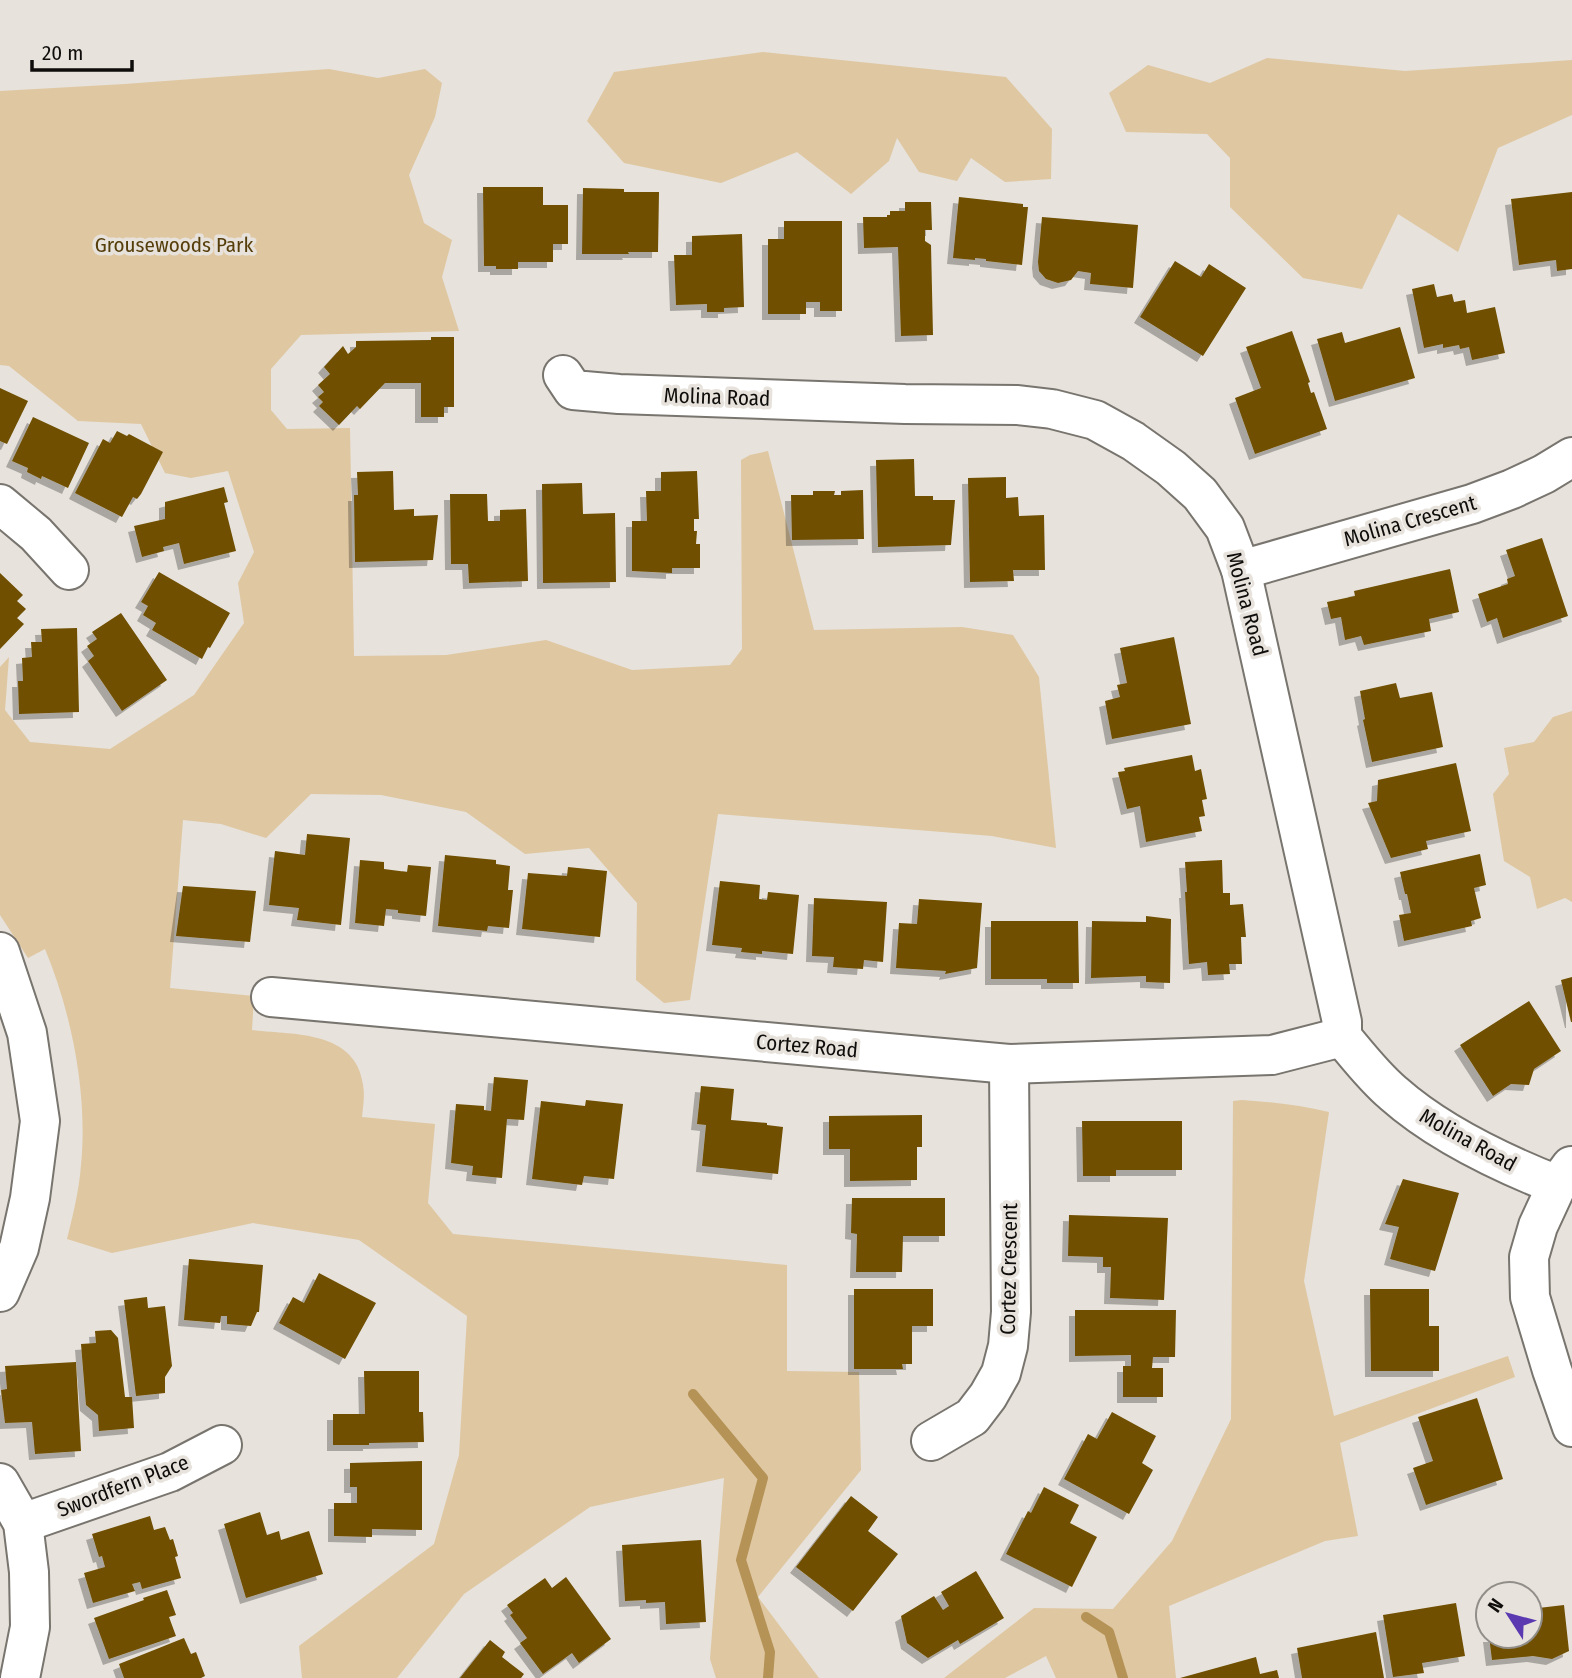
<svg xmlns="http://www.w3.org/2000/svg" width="1572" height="1678" font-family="'Fira Sans Condensed',sans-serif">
  <defs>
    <filter id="shadow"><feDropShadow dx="-6" dy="6" stdDeviation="0" flood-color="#0004"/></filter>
  </defs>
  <rect width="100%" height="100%" fill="#e7e2db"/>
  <g fill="#dfc7a1">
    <polygon points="763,52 1006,77 1052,129 1051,179 1005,182 971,158 957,181 919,172 897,138 889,161 851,194 797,152 721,183 624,163 587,121 614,72"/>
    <polygon points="1267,58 1405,71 1572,60 1572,115 1498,148 1458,252 1398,214 1362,289 1303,278 1230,207 1230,158 1207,134 1126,132 1109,93 1148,65 1210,83"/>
    <path d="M329 69 378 78 425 69 442 83 435 117 409 175 424 223 452 240 442 277 459 331 301 335 271 369V410L287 429 350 428 354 656 446 655 546 640 632 670 730 665 742 649 741 460 750 455 768 451 814 630 962 627 1013 635 1039 677 1056 848 992 836 718 814 690 1000 664 1003 636 980 637 903 589 848 525 854 466 812 381 795 311 794 266 838 221 824 183 820 170 988 254 996 252 1030C293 1035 356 1030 363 1085 365 1095 363 1107 362 1117L435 1124 428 1203 453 1234 787 1265V1371L859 1372 861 1470 758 1597 819 1678H716L710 1659 724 1478 590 1507 464 1594 397 1678H302L299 1646 434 1544 459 1455 467 1316 359 1240 253 1223 112 1253 67 1239C73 1215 79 1191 81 1165 88 1095 72 1014 45 949L28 958 0 915V667L9 657 5 710 30 742 110 749 194 695 244 623 238 583 254 552 228 471 191 478 165 473 141 424 78 421 9 366 0 365V91L125 84Z"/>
    <polygon points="1572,711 1572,902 1565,898 1537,909 1530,877 1504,861 1493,794 1509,774 1504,748 1534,742 1553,717"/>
    <path d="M1242 1100C1272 1102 1299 1105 1329 1112L1304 1281 1334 1416 1508 1356 1515 1377 1340 1443 1358 1536 1325 1541 1169 1606 1176 1678H1056L1046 1656 1005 1678H944L1034 1608 1113 1609 1172 1541 1231 1419 1233 1101Z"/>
  </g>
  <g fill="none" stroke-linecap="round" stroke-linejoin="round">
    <g stroke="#b59255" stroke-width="10">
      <polyline points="693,1394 763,1478 741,1560 770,1652 768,1678"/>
      <polyline points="1086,1617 1109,1632 1123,1678"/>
    </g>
  </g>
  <g fill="#6f4f06" filter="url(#shadow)">
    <polygon points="483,187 543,187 543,205 568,205 568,244 553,244 553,262 518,262 518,269 496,269 496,266 484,266"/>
    <polygon points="583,188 624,189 624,192 659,192 658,252 628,252 629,254 582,254"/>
    <polygon points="1572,192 1572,269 1557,271 1556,260 1519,265 1511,199"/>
    <polygon points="959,197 1023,204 1023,207 1028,207 1022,265 986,261 986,259 975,258 975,260 953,258"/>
    <polygon points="905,202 931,202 932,230 925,230 925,241 931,245 933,335 901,336 898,247 864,248 863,217 887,217 887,215 890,215 890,211 905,211"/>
    <polygon points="1042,217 1138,225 1133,288 1090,284 1091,273 1078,271 1071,280 1058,283 1046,279 1039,271 1038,262"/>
    <polygon points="784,221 842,221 842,311 820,311 820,302 806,302 806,314 768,314 768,239 784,239"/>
    <polygon points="742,234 744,307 724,308 724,312 707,312 707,304 676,305 674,255 692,255 692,236"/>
    <polygon points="1175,261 1201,277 1209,264 1246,288 1203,356 1140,317"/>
    <polygon points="1434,284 1437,297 1452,294 1454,302 1465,300 1467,313 1495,307 1505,353 1472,360 1469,347 1460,349 1459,345 1443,348 1443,344 1424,348 1412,289"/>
    <polygon points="1400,327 1415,378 1335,401 1317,339 1342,332 1345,343"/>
    <polygon points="1292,331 1310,382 1308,383 1311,393 1314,392 1327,429 1255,454 1235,398 1261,388 1246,347"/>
    <polygon points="431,337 454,337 454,407 444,407 444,417 421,417 421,383 385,383 360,409 357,406 339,425 319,406 323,402 318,397 324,392 318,385 330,374 324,367 343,346 348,354 356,347 356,341 431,340"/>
    <polygon points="0,388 28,401 7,444 0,441"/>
    <polygon points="33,417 89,443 68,488 42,476 41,479 27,472 28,468 12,461"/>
    <polygon points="117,431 127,436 129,434 163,452 141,494 137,499 133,497 122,517 75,493 103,439 110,443"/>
    <polygon points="914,459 915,496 933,496 933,500 955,500 951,545 878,547 876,460"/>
    <polygon points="393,471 394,510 414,509 414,516 438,515 433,560 355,562 354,495 358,495 357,472"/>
    <polygon points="697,471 699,519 694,519 694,531 697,531 696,544 700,544 700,568 672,568 672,573 632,571 632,521 647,521 646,491 661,491 661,472"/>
    <polygon points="1006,477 1006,498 1018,497 1019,516 1044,515 1045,570 1013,570 1014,581 970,582 968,478"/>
    <polygon points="582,483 583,514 615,513 616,582 543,583 542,484"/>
    <polygon points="224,487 228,502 224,503 236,551 184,564 179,543 163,547 164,551 142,557 134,526 165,519 165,502"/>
    <polygon points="863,490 864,539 792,540 791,495 813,495 813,491 835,491 834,495 841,495 841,491"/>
    <polygon points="450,494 487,494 488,521 500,521 500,510 526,509 528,581 469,583 468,564 451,564"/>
    <polygon points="1542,538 1568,616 1503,638 1497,618 1487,622 1478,594 1508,584 1507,579 1515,576 1506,550"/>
    <polygon points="1450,569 1459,612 1429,619 1431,631 1364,645 1361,636 1345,640 1341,617 1331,619 1327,602 1355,596 1354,591"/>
    <polygon points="159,572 230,613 210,648 208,647 202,659 152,630 156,623 143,615 148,606 141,602"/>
    <polygon points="0,573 23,595 17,601 26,609 17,618 24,624 0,649"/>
    <polygon points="121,613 167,680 122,711 88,661 94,656 87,646 97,639 92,632"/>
    <polygon points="77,628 79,712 19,714 18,681 23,681 22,658 32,657 31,642 42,642 41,629"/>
    <polygon points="1174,637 1191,724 1112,739 1105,701 1120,697 1117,685 1127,683 1120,648"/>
    <polygon points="1396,683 1400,698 1432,692 1443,747 1372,762 1363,720 1365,719 1360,691"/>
    <polygon points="1192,755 1195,771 1201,769 1207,799 1202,800 1205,816 1199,817 1202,831 1146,842 1140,806 1127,809 1118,772 1125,771 1124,768"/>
    <polygon points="1456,763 1471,831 1426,841 1428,849 1391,858 1368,803 1377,801 1378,780"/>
    <polygon points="307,834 350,838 341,925 297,920 299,908 269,905 275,851 305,855"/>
    <polygon points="1480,854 1486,885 1474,888 1481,918 1471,921 1472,926 1404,941 1399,915 1411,913 1407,894 1405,894 1400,872"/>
    <polygon points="445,855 496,860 496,864 510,866 508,890 513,890 509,928 488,926 487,931 438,926"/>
    <polygon points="360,860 384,862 384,869 407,872 408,865 431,867 426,916 398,913 398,910 386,909 384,926 355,923"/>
    <polygon points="1222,860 1223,893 1230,893 1230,905 1243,904 1246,937 1241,937 1242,964 1229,964 1230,974 1208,975 1207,962 1189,964 1185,892 1187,892 1185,862"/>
    <polygon points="568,867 607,871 600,937 522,929 528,873 567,876"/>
    <polygon points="720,881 760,885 759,899 767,900 768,892 799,895 793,954 762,951 762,954 741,952 742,948 712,945"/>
    <polygon points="183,886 256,891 250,942 176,936"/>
    <polygon points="814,898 887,902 883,962 864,960 863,969 833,967 834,957 812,956"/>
    <polygon points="919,899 982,903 977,968 945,974 946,971 896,968 899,923 917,924"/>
    <polygon points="1146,916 1171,919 1170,983 1146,982 1146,976 1091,978 1092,921 1146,922"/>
    <polygon points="991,921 1078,921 1079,983 1047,983 1047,979 991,979"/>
    <polygon points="1572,977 1572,1022 1571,1022 1561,980"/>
    <polygon points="1529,1001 1561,1051 1534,1069 1529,1085 1511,1084 1493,1096 1460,1045"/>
    <polygon points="494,1077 528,1080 524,1120 507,1119 502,1178 472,1175 473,1166 451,1163 456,1104 484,1106 484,1110 491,1111"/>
    <polygon points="701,1086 734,1089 731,1120 767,1123 767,1125 783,1127 778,1174 702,1166 706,1125 697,1124"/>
    <polygon points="586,1100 623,1104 614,1179 584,1176 582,1185 532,1179 541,1101 585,1106"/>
    <polygon points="922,1115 922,1147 917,1147 917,1180 850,1181 850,1149 829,1149 829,1116"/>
    <polygon points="1082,1121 1182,1121 1182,1170 1116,1170 1116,1176 1083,1176"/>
    <polygon points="1403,1179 1459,1193 1435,1271 1390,1259 1399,1227 1385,1224"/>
    <polygon points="852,1198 945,1198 945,1236 903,1236 902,1272 856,1272 857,1234 851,1233"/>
    <polygon points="1069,1215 1168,1218 1164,1300 1110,1298 1111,1267 1103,1267 1103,1257 1068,1256"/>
    <polygon points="189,1259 263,1265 259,1312 257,1312 251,1326 227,1324 227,1316 221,1316 220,1323 184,1320"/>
    <polygon points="319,1273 376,1303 345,1359 279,1323 293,1297 304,1303"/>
    <polygon points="854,1289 933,1289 933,1326 912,1326 912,1364 902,1364 903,1369 854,1369"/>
    <polygon points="1370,1289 1429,1289 1429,1326 1439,1326 1439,1371 1371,1371"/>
    <polygon points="147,1297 148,1308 165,1306 172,1366 165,1377 165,1393 136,1396 124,1300"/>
    <polygon points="1075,1310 1176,1310 1175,1357 1153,1357 1152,1368 1163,1368 1163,1397 1123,1397 1123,1366 1131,1366 1131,1355 1075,1356"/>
    <polygon points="111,1330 118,1338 125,1397 132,1397 134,1428 99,1431 98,1415 86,1405 81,1344 96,1343 95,1331"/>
    <polygon points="76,1362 81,1451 35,1454 32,1422 5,1423 1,1390 7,1389 5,1366"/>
    <polygon points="364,1371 419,1371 419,1412 423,1412 424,1442 369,1443 369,1445 333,1445 333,1414 365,1414"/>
    <polygon points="1477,1398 1503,1479 1426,1505 1413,1468 1433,1461 1418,1417"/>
    <polygon points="1112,1412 1156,1436 1142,1463 1153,1470 1129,1514 1064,1479 1088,1434 1097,1439"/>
    <polygon points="422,1461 422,1530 372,1529 372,1537 334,1536 334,1503 357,1503 357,1487 350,1487 350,1463"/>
    <polygon points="1044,1487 1079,1505 1070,1523 1097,1537 1072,1587 1006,1554 1028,1511 1031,1513"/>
    <polygon points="851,1496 878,1517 868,1531 898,1554 853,1611 796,1567"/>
    <polygon points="260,1512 267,1535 279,1531 281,1540 309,1531 323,1574 246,1598 224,1524"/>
    <polygon points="150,1516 154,1530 165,1527 170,1540 173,1539 178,1556 175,1557 181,1578 142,1589 140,1582 132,1584 135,1591 93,1603 84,1573 105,1567 102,1556 99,1557 92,1534"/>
    <polygon points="701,1540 706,1622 666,1624 665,1602 646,1603 646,1600 625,1601 622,1545"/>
    <polygon points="976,1571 1004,1618 960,1644 958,1640 928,1658 907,1643 901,1616 934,1596 943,1610 949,1606 941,1592"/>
    <polygon points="566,1577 611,1639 579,1663 572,1653 543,1674 520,1643 527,1638 510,1615 513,1613 507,1605 545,1578 552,1588"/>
    <polygon points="167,1590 176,1615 169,1617 176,1636 109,1659 94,1618 144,1600 143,1598"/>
    <polygon points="1456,1603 1465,1656 1422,1663 1424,1673 1393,1677 1383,1615"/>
    <polygon points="1564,1605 1569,1651 1552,1659 1533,1656 1492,1660 1489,1636 1530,1636 1530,1609"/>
    <polygon points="1376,1632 1384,1678 1302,1678 1297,1648"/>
    <polygon points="184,1638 191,1654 196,1652 205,1676 201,1678 124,1678 119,1664"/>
    <polygon points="490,1640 505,1652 502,1657 524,1674 521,1678 460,1678"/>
    <polygon points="1256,1657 1260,1674 1277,1670 1279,1678 1180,1678"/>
  </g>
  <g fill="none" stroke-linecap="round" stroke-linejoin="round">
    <g stroke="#78746e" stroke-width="42">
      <g id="minor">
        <path d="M563 375 573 390 619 394 905 404 1018 405 1052 409 1095 420 1133 441 1171 468 1200 494 1225 528 1241 570 1342 1022V1037C1358 1056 1374 1077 1393 1093 1438 1133 1501 1163 1557 1185"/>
        <polyline points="0,504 36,534 69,570"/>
        <polyline points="1241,570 1472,504 1512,489 1544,474 1572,457"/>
        <polyline points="0,952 27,1033 40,1121 30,1198 19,1248 0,1292"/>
        <polyline points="271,997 1009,1064 1272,1055 1342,1037"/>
        <polyline points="1571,1166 1557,1185 1538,1226 1529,1257 1530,1297 1552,1370 1572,1427"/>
        <polyline points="931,1441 972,1417 988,1396 1001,1373 1008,1346 1011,1312 1009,1064"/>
        <polyline points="0,1483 23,1523 29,1572 30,1627 20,1678"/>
        <polyline points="23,1523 170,1472 222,1445"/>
      </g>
    </g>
    <use href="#minor" stroke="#fff" stroke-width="38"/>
  </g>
  <g text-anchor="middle" stroke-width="7" stroke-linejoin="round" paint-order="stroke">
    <g font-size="21" fill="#563e0b" stroke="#e7e2db">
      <text x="174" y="252">Grousewoods Park</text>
    </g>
    <g font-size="21" fill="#0f0d0b" stroke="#e7e2db">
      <text transform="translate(717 397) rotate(2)" y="7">Molina Road</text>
      <text transform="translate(1410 521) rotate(-16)" y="7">Molina Crescent</text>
      <text transform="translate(1247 604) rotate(75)" y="7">Molina Road</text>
      <text transform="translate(807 1046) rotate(5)" y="7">Cortez Road</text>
      <text transform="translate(1468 1140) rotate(29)" y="7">Molina Road</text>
      <text transform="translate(1009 1269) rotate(-89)" y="7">Cortez Crescent</text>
      <text transform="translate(123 1486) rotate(-21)" y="7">Swordfern Place</text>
    </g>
  </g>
  <g transform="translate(1509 1615) rotate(306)"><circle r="33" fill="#e7e2db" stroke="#918d88" stroke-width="2"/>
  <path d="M0-5L12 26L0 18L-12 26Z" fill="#5b39b1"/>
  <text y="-10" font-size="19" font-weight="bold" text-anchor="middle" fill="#0f0d0b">N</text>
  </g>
  <path d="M32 60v10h100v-10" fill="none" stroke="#0f0d0b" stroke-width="3.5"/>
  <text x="42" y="60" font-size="21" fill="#0f0d0b" stroke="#e7e2db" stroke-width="5" paint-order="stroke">20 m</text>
</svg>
